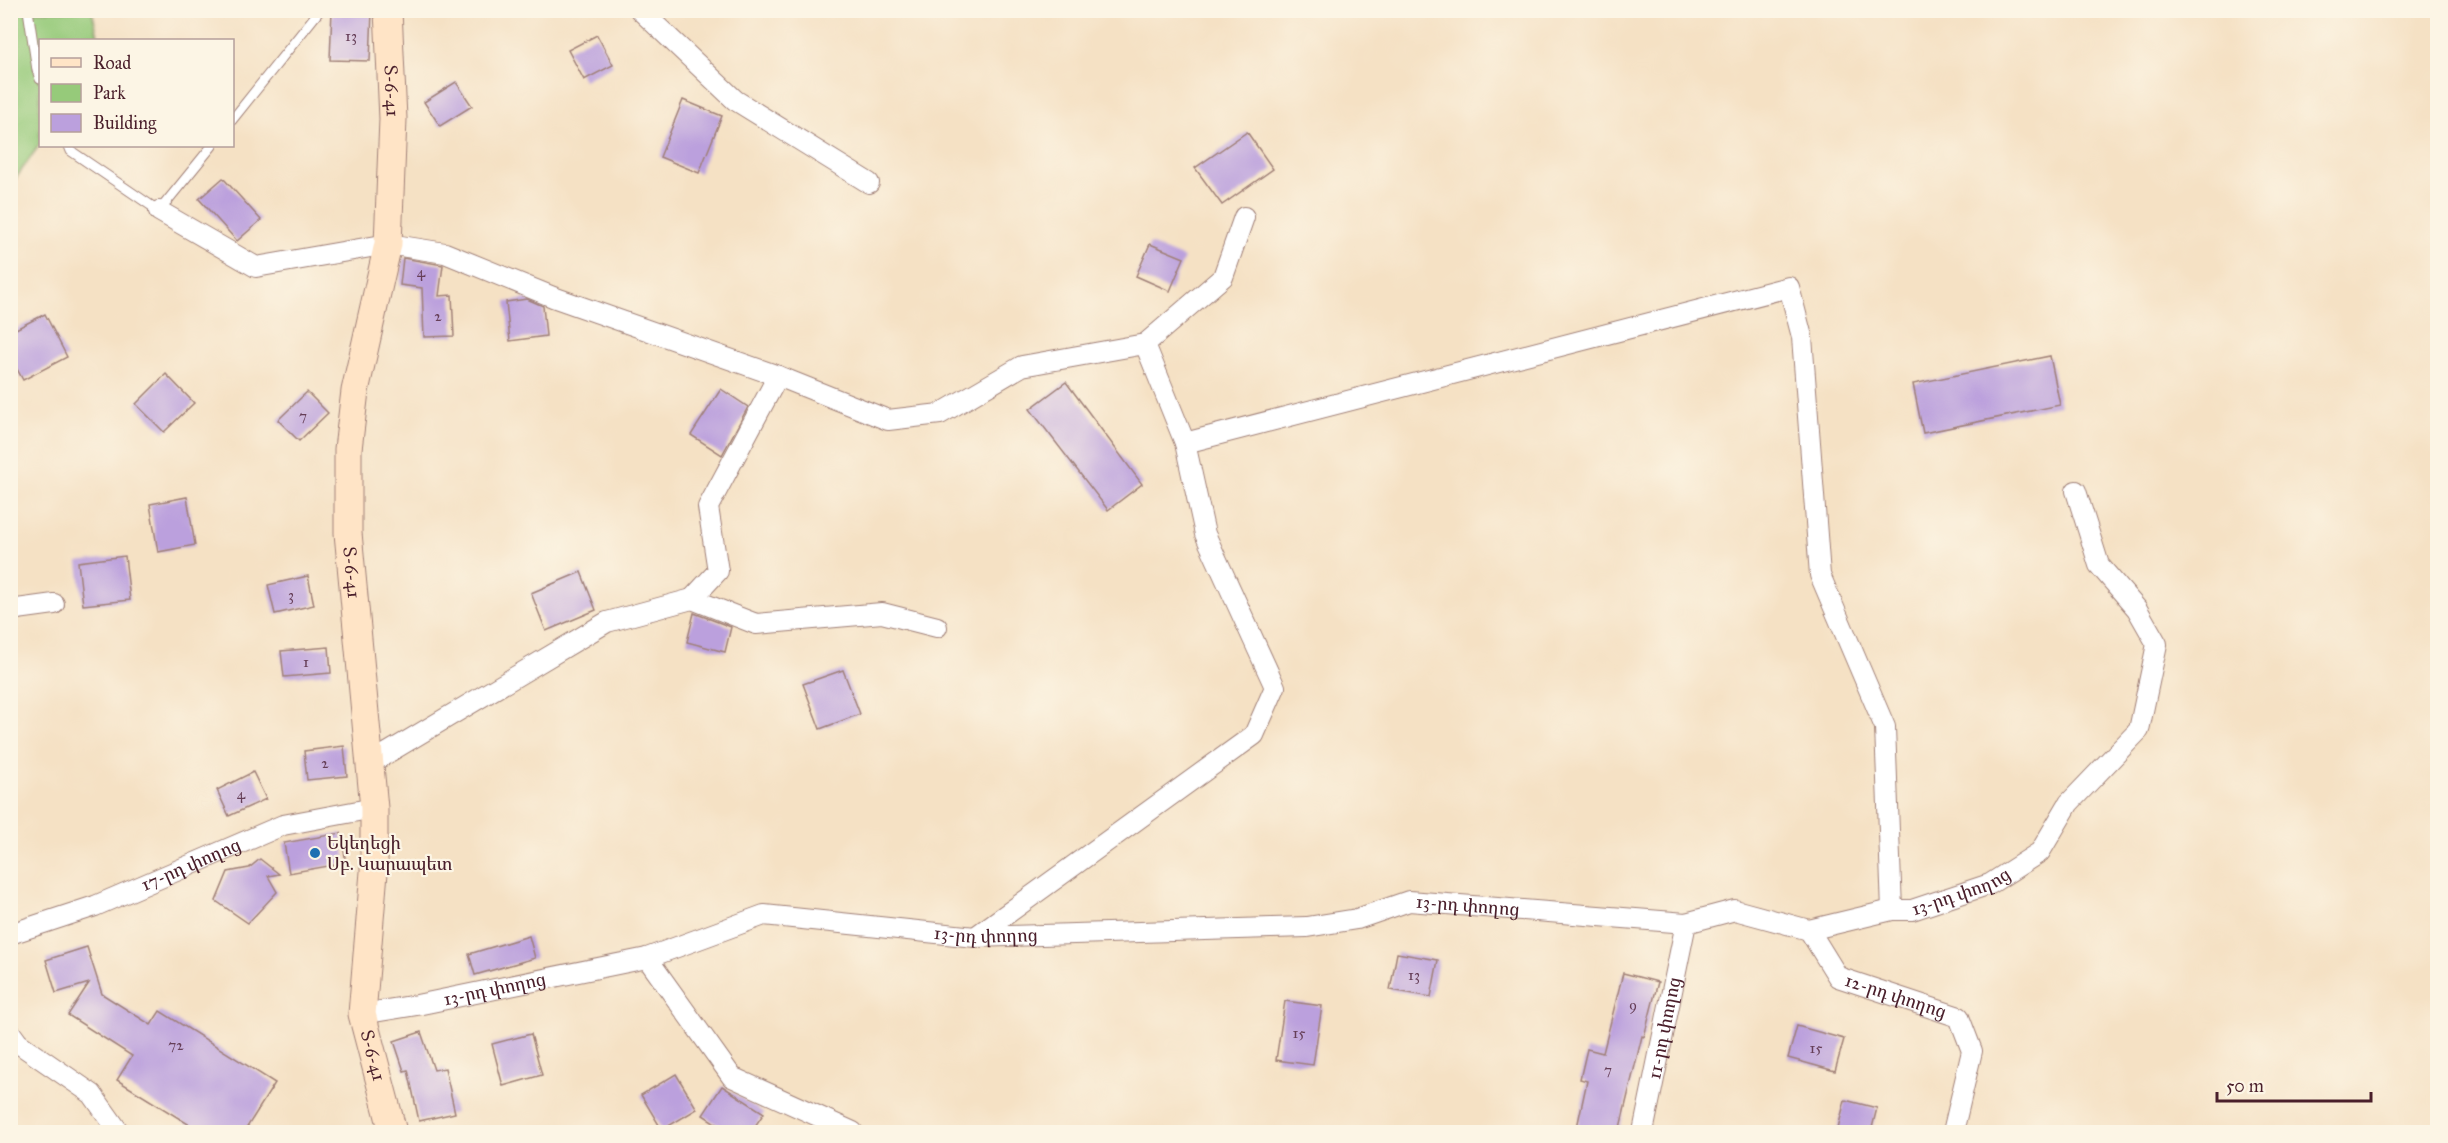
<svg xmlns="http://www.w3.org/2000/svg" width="2448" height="1143" font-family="'IM FELL Great Primer','Noto Serif Armenian',serif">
  <rect width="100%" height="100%" fill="#fcf5e5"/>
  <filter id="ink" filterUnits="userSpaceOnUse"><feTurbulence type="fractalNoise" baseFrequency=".0167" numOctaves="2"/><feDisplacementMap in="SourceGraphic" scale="12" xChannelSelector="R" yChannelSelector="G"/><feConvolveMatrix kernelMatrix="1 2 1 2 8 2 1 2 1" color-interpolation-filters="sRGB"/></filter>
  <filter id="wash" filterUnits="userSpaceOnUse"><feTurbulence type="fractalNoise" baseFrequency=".008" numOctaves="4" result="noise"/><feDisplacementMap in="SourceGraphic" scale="24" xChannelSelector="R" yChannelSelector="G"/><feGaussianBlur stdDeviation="1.35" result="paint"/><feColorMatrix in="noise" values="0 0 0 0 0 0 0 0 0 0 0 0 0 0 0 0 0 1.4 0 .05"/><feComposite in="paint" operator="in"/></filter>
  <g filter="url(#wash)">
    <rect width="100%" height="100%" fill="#f5e1c4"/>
    <polygon fill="#96ca7a" stroke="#707452" stroke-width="1.5" points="11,11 92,11 99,40 40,40 40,144 11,185"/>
    <g id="blocks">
      <g fill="#bba0dd">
        <polygon points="332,10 372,11 370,61 330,60"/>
        <polygon points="597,35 613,65 584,80 568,50"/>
        <polygon points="456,82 472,106 440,126 424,102"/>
        <polygon points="683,100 722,116 699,173 660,157"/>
        <polygon points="1247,132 1273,169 1222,205 1195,168"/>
        <polygon points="223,178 261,220 237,241 199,199"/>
        <polygon points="1150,244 1184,258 1170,291 1136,276"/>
        <polygon points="403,258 443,265 439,296 452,295 454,336 424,337 422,288 400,285"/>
        <polygon points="527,299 543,306 546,336 510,341 506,302"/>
        <polygon points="45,314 67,357 23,380 10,356 10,332"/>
        <polygon points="2050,356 2060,405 1923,433 1913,384"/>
        <polygon points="166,374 194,403 164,432 136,404"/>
        <polygon points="1066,382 1142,484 1108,510 1030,409"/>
        <polygon points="721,389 748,407 722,455 691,435"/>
        <polygon points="307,392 328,413 299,441 278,420"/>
        <polygon points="187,497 195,545 158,552 150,504"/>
        <polygon points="125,556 130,600 83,605 78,562"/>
        <polygon points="581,572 596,610 546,631 531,593"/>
        <polygon points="308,576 314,605 275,614 268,585"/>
        <polygon points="694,613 731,627 725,652 687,642"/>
        <polygon points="329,647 331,673 284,677 281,651"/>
        <polygon points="843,670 860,714 820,729 803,684"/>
        <polygon points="344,746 347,776 307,780 304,751"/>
        <polygon points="253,772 266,799 229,816 217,790"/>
        <polygon points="341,833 346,863 289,873 284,843"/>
        <polygon points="260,859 279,874 268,876 277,892 248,923 216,901 228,872 249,868"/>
        <polygon points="529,936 535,958 475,975 469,954"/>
        <polygon points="87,947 102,994 151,1025 160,1011 275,1083 244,1132 201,1132 117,1080 132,1056 68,1015 89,983 56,993 46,960"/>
        <polygon points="1397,953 1438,960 1431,997 1390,990"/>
        <polygon points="1623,973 1658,982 1644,1037 1642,1036 1619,1132 1576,1132 1587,1081 1580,1079 1587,1049 1603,1053"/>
        <polygon points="1285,1001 1322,1006 1313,1065 1276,1060"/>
        <polygon points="1797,1026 1844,1039 1835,1071 1788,1058"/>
        <polygon points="421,1032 434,1070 445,1068 455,1113 419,1121 408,1070 404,1071 394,1041"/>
        <polygon points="531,1034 542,1075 503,1086 492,1044"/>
        <polygon points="676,1074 697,1109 662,1130 641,1095"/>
        <polygon points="722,1086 764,1113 751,1132 729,1132 703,1115"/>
        <polygon points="1845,1100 1877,1108 1871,1132 1837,1132"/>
      </g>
    </g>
  </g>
  <g filter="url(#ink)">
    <use href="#blocks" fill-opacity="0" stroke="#a08078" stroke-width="1.5"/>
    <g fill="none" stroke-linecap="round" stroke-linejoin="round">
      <g stroke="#a08078" stroke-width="11">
        <g id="service">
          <polyline points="28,10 37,70 40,79"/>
          <polyline points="232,120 320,10"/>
          <polyline points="69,146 71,151 159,211 212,146"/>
        </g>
      </g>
      <g stroke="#a08078" stroke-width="22">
        <g id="minor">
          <polyline points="640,10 735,100 869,183"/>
          <polyline points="159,211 256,267 388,244 445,253 553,297 778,376 888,420 940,414 1022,366 1145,344 1223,277 1244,217"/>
          <polyline points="1185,443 1789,287 1802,337 1820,575 1885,727 1892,910"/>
          <polyline points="692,599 718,571 708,507 778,376"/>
          <polyline points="10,610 54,604"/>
          <polyline points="369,764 607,622 692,599 756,624 882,613 937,627"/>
          <path id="s1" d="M1809 930 1838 977 1959 1017 1972 1051 1953 1132"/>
          <path id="s2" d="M10 934 95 906 283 825 374 808"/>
          <polyline points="975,937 1254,735 1275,687 1205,534 1185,443 1145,344"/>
          <polyline points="647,958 732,1077 853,1132"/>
          <path id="s3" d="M362 1014 417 1005 647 958 764 915 975 937 1307 927 1357 919 1409 901 1686 923 1735 910 1809 930 1892 910H1912L1990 884 2040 852 2069 803 2139 730 2157 644 2137 609 2099 565 2076 491"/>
          <polyline points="10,1032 18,1043 92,1094 119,1132"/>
          <path id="s4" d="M1643 1132 1686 923"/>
        </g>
      </g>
      <g stroke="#a08078" stroke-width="29">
        <g id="secondary">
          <path id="s5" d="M388 10 393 119 388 244 355 391 348 449V533L374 808V872L362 1014 393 1132"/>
        </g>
      </g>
      <use href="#service" stroke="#fff" stroke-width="9"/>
      <use href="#minor" stroke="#fff" stroke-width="20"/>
      <use href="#secondary" stroke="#ffe4c6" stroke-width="27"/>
    </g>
  </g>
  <circle fill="#1f6fb2" stroke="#fcf5e5" stroke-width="2" cx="315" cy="853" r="6"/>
  <g text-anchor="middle" stroke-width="4.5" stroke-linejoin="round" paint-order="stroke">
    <g font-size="15" fill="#663f58">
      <text x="351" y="41">13</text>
      <text x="421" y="277">4</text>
      <text x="438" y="321">2</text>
      <text x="303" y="421">7</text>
      <text x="291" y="600">3</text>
      <text x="306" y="667">1</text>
      <text x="325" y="768">2</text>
      <text x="241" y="799">4</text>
      <text x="1414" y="980">13</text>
      <text x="1633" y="1010">9</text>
      <text x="1299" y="1038">15</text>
      <text x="176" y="1050">72</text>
      <text x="1816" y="1053">15</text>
      <text x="1608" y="1075">7</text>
    </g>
    <g font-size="18" fill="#4a1f2b" stroke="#fcf5e5">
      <text dy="6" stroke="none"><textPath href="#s5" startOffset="81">Տ-6-41</textPath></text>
      <text dy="6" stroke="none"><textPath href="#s5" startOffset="567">Տ-6-41</textPath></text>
      <text dy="6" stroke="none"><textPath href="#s2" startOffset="194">17-րդ փողոց</textPath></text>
      <text dy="6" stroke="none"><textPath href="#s3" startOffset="1628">13-րդ փողոց</textPath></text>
      <text dy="6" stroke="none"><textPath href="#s3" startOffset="1124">13-րդ փողոց</textPath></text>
      <text dy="6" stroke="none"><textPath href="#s3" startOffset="638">13-րդ փողոց</textPath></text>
      <text dy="6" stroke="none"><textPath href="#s3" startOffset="135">13-րդ փողոց</textPath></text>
      <text dy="6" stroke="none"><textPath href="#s1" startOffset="116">12-րդ փողոց</textPath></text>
      <text dy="6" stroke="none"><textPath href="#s4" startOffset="106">11-րդ փողոց</textPath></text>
      <text dy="6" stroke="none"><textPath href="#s5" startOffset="1053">Տ-6-41</textPath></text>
    </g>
    <g font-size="18" fill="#4a1f2b" stroke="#fcf5e5" text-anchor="start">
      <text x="327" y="849">Եկեղեցի<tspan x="327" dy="21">Սբ. Կարապետ</tspan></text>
    </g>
  </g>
  <rect width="2448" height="1143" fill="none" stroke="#fcf5e5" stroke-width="36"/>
  <rect x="39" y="39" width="195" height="108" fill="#fcf5e5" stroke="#b59f9b" stroke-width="1.5"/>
  <rect x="51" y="58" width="30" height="9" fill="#ffe4c6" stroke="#b59f9b" stroke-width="1.5"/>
  <text x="93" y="69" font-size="18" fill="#4a1f2b">Road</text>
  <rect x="51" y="84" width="30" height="18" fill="#96ca7a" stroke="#b59f9b" stroke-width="1.5"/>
  <text x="93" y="99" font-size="18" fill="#4a1f2b">Park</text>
  <rect x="51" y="114" width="30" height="18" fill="#bba0dd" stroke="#b59f9b" stroke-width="1.5"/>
  <text x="93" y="129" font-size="18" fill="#4a1f2b">Building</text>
  <path d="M2217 1092v9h154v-9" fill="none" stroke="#4a1f2b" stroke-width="3"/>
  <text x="2226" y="1092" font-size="18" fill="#4a1f2b" stroke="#fcf5e5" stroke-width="4.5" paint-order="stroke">50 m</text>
</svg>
